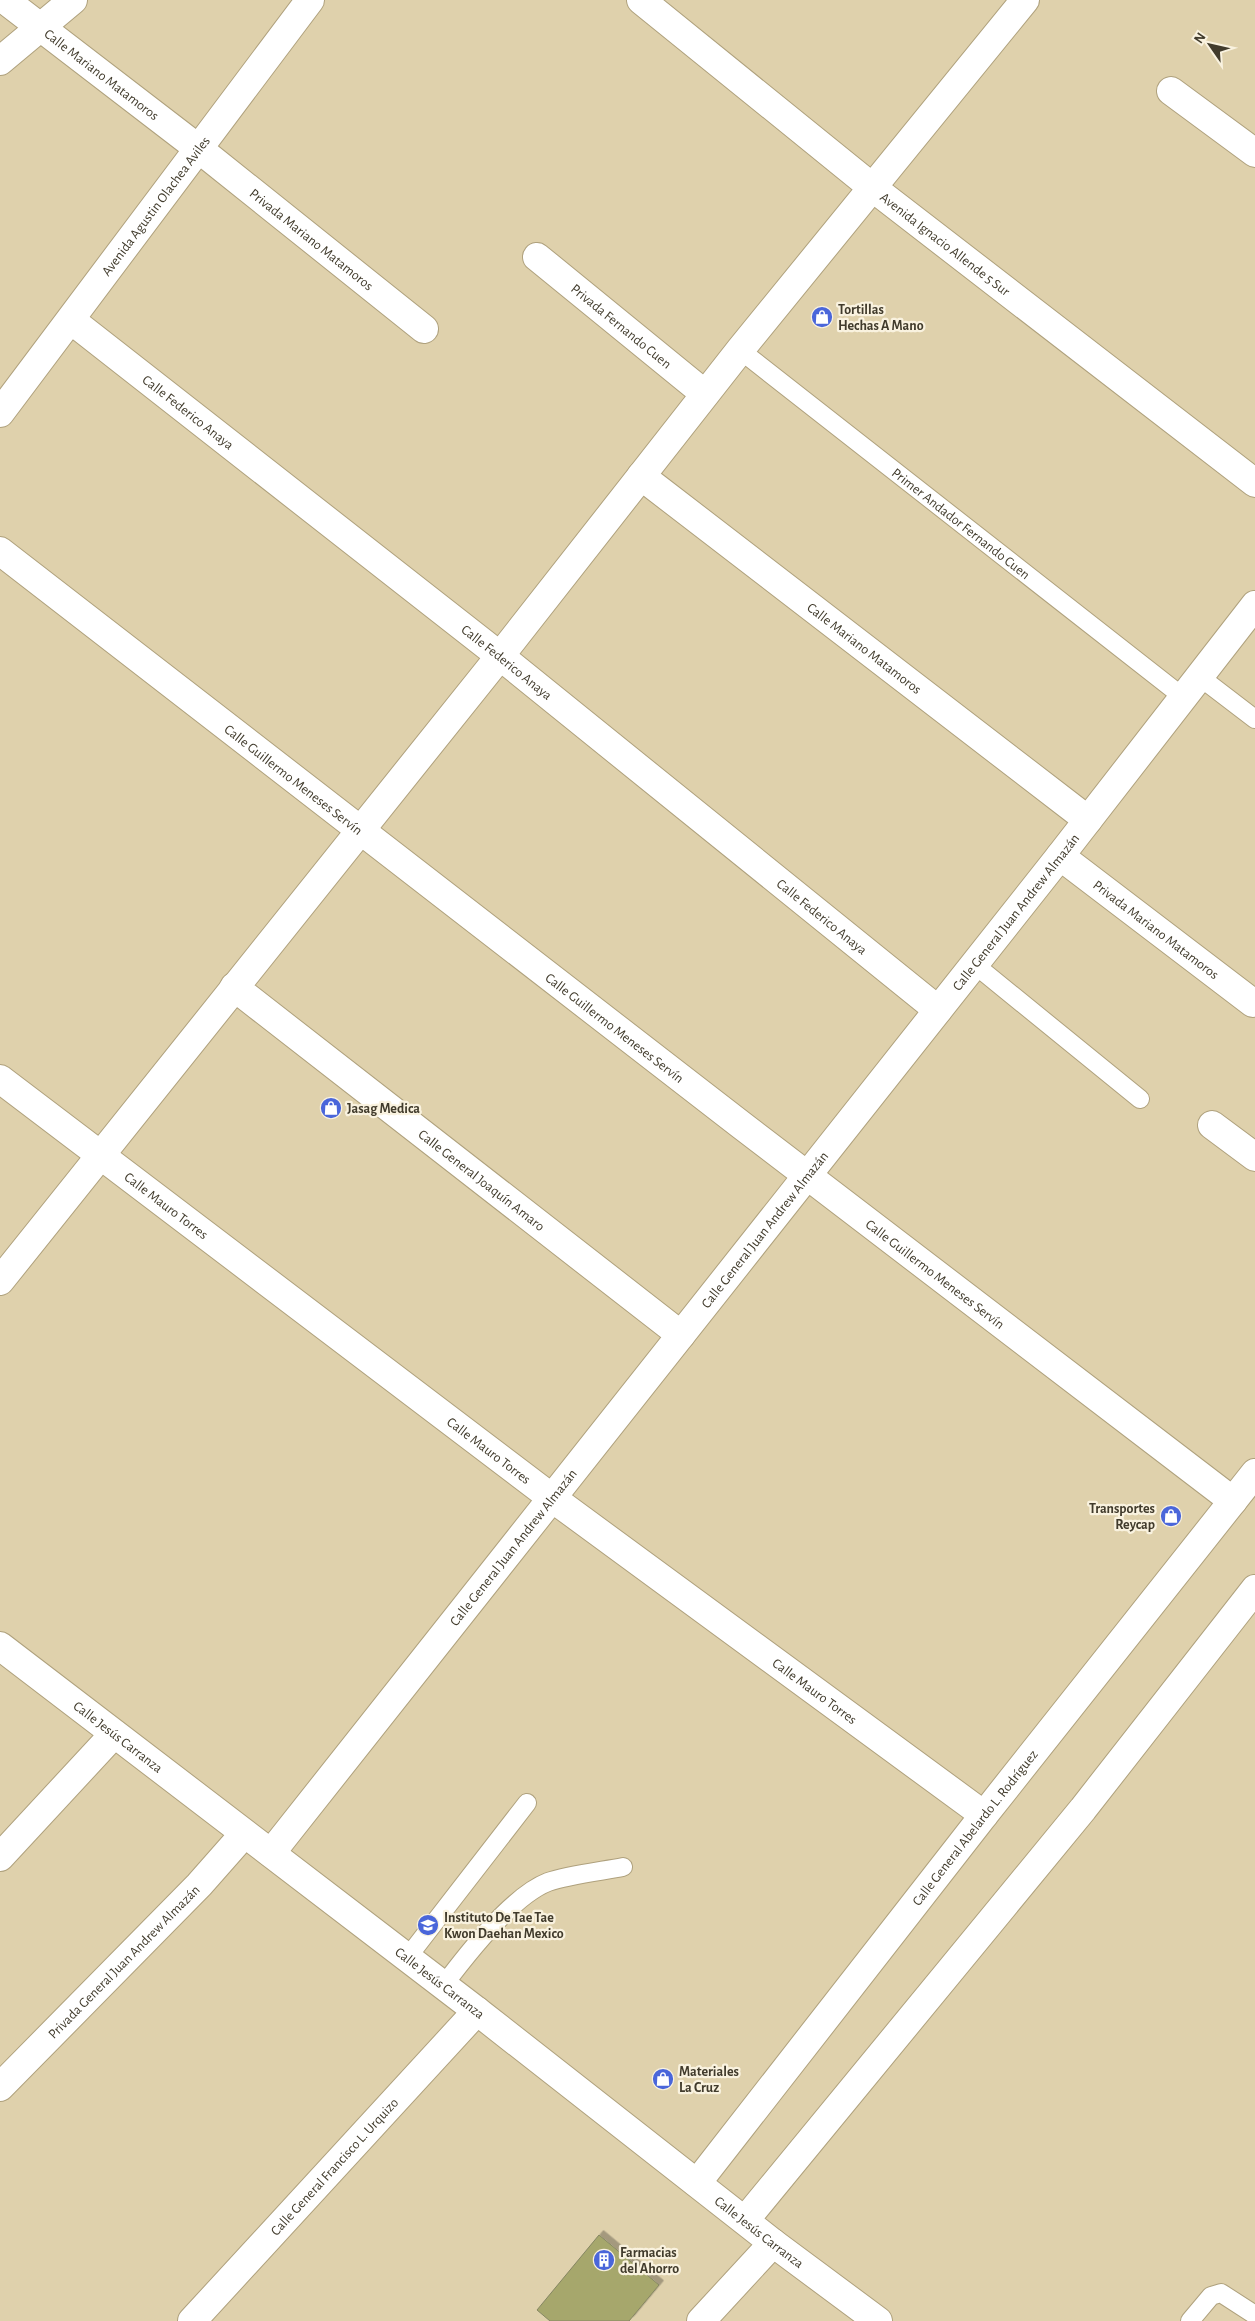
<svg xmlns="http://www.w3.org/2000/svg" width="1255" height="2321" font-family="'Alegreya Sans',sans-serif">
  <defs>
    <filter id="shadow"><feDropShadow dx="4.5" dy="-4.5" stdDeviation="0" flood-color="#0004"/></filter>
  </defs>
  <rect width="100%" height="100%" fill="#dfd1ac"/>
  <polygon fill="#a6a76c" stroke="#868763" filter="url(#shadow)" points="599,2235 659,2285 629,2321 550,2321 537,2310"/>
  <g fill="none" stroke-linecap="round" stroke-linejoin="round">
    <g stroke="#afa17d" stroke-width="20">
      <g id="lane">
        <path id="s1" d="M740 350 1183 697"/>
        <polyline points="1200,677 1255,719"/>
        <polyline points="974,964 1140,1099"/>
        <polyline points="407,1958 527,1803"/>
        <path d="M443 1986C467 1954 512 1896 548 1882 567 1875 602 1871 623 1867"/>
        <polyline points="1190,2321 1211,2296 1221,2293 1255,2315"/>
      </g>
    </g>
    <g stroke="#afa17d" stroke-width="30">
      <g id="street">
        <path id="s2" d="M5 0 199 149 424 329"/>
        <path id="s3" d="M641 0 873 188 1255 483"/>
        <polyline points="0,61 73,0"/>
        <polyline points="1171,91 1255,153"/>
        <path id="s4" d="M537 257 705 394"/>
        <path id="s5" d="M71 320 500 656 938 1010"/>
        <path id="s6" d="M0 413 310 0"/>
        <path id="s7" d="M641 476 1088 820"/>
        <path id="s8" d="M0 551C409 870 820 1187 1233 1501"/>
        <path id="s9" d="M1060 856 1253 1003"/>
        <path id="s10" d="M234 987 681 1335"/>
        <path id="s11" d="M0 1079 552 1498 984 1815"/>
        <polyline points="1212,1125 1255,1157"/>
        <path id="s12" d="M271 1853 1060 856 1255 605"/>
        <polyline points="0,1857 114,1734"/>
        <path id="s13" d="M0 2087 199 1885 244 1834"/>
        <path id="s14" d="M192 2321 477 2011"/>
        <polyline points="701,2321 773,2243"/>
      </g>
    </g>
    <g stroke="#afa17d" stroke-width="30">
      <g id="secondary">
        <polyline points="0,1281 500,656 740,350 1025,0"/>
        <path id="s15" d="M0 1646 477 2011 773 2243 878 2321"/>
        <path id="s16" d="M697 2183 984 1815 1255 1473"/>
        <polyline points="746,2219 1083,1809 1255,1589"/>
      </g>
    </g>
    <use href="#lane" stroke="#fff" stroke-width="18"/>
    <use href="#street" stroke="#fff" stroke-width="28"/>
    <use href="#secondary" stroke="#fff" stroke-width="28"/>
  </g>
  <defs>
    <g id="shop-disc" transform="scale(1.125)"><circle r="9.5" fill="#4a66da" stroke="#f9f2df"/><path d="M-5-2.5h2.3a2.7 3.5 0 0 1 5.4 0H5L5.5 6h-11ZM-1.5-2.5h3a1.5 2.3 0 0 0-3 0Z" fill="#fff"/></g>
    <g id="school-disc" transform="scale(1.125)"><circle r="9.5" fill="#4a66da" stroke="#f9f2df"/><path d="M0-5L7-2L0 1L-7-2ZM-4 1L0 2.5L4 1V4Q0 6-4 4Z" fill="#fff"/></g>
    <g id="building-disc" transform="scale(1.125)"><circle r="9.5" fill="#4a66da" stroke="#f9f2df"/><path d="M-4-6H4V6H1V3H-1V6H-4ZM-2.5-4.3h1.7v1.8h-1.7ZM.8-4.3h1.7v1.8H.8ZM-2.5-1h1.7V.8h-1.7ZM.8-1h1.7V.8H.8Z" fill="#fff"/></g>
  </defs>
  <g fill-rule="evenodd">
    <use href="#shop-disc" x="822" y="317"/>
    <use href="#shop-disc" x="331" y="1108"/>
    <use href="#shop-disc" x="1171" y="1516"/>
    <use href="#school-disc" x="428" y="1925"/>
    <use href="#shop-disc" x="663" y="2079"/>
    <use href="#building-disc" x="604" y="2260"/>
  </g>
  <g text-anchor="middle" stroke-width="4.5" stroke-linejoin="round" paint-order="stroke">
    <g font-size="14" fill="#413b2c" stroke="#f9f2df">
      <text dy="5" stroke="none"><textPath href="#s2" startOffset="122">Calle Mariano Matamoros</textPath></text>
      <text dy="5" stroke="none"><textPath href="#s6" startOffset="259">Avenida Agustin Olachea Aviles</textPath></text>
      <text dy="5" stroke="none"><textPath href="#s2" startOffset="389">Privada Mariano Matamoros</textPath></text>
      <text dy="5" stroke="none"><textPath href="#s3" startOffset="390">Avenida Ignacio Allende 5 Sur</textPath></text>
      <text dy="5" stroke="none"><textPath href="#s4" startOffset="109">Privada Fernando Cuen</textPath></text>
      <text dy="5" stroke="none"><textPath href="#s5" startOffset="149">Calle Federico Anaya</textPath></text>
      <text dy="5" stroke="none"><textPath href="#s1" startOffset="281">Primer Andador Fernando Cuen</textPath></text>
      <text dy="5" stroke="none"><textPath href="#s7" startOffset="282">Calle Mariano Matamoros</textPath></text>
      <text dy="5" stroke="none"><textPath href="#s5" startOffset="554">Calle Federico Anaya</textPath></text>
      <text dy="5" stroke="none"><textPath href="#s8" startOffset="372">Calle Guillermo Meneses Servín</textPath></text>
      <text dy="5" stroke="none"><textPath href="#s12" startOffset="1200">Calle General Juan Andrew Almazán</textPath></text>
      <text dy="5" stroke="none"><textPath href="#s5" startOffset="959">Calle Federico Anaya</textPath></text>
      <text dy="5" stroke="none"><textPath href="#s9" startOffset="121">Privada Mariano Matamoros</textPath></text>
      <text dy="5" stroke="none"><textPath href="#s8" startOffset="778">Calle Guillermo Meneses Servín</textPath></text>
      <text dy="5" stroke="none"><textPath href="#s10" startOffset="314">Calle General Joaquín Amaro</textPath></text>
      <text dy="5" stroke="none"><textPath href="#s11" startOffset="209">Calle Mauro Torres</textPath></text>
      <text dy="5" stroke="none"><textPath href="#s12" startOffset="795">Calle General Juan Andrew Almazán</textPath></text>
      <text dy="5" stroke="none"><textPath href="#s8" startOffset="1182">Calle Guillermo Meneses Servín</textPath></text>
      <text dy="5" stroke="none"><textPath href="#s11" startOffset="614">Calle Mauro Torres</textPath></text>
      <text dy="5" stroke="none"><textPath href="#s12" startOffset="390">Calle General Juan Andrew Almazán</textPath></text>
      <text dy="5" stroke="none"><textPath href="#s11" startOffset="1019">Calle Mauro Torres</textPath></text>
      <text dy="5" stroke="none"><textPath href="#s15" startOffset="149">Calle Jesús Carranza</textPath></text>
      <text dy="5" stroke="none"><textPath href="#s16" startOffset="451">Calle General Abelardo L. Rodríguez</textPath></text>
      <text dy="5" stroke="none"><textPath href="#s13" startOffset="176">Privada General Juan Andrew Almazán</textPath></text>
      <text dy="5" stroke="none"><textPath href="#s15" startOffset="554">Calle Jesús Carranza</textPath></text>
      <text dy="5" stroke="none"><textPath href="#s14" startOffset="210">Calle General Francisco L. Urquizo</textPath></text>
      <text dy="5" stroke="none"><textPath href="#s15" startOffset="959">Calle Jesús Carranza</textPath></text>
    </g>
    <g font-size="14" font-weight="bold" fill="#413b2c" stroke="#f9f2df" text-anchor="start">
      <text x="838" y="314">Tortillas<tspan x="838" dy="16">Hechas A Mano</tspan></text>
      <text x="347" y="1113">Jasag Medica</text>
      <text x="1155" y="1513" text-anchor="end">Transportes<tspan x="1155" dy="16">Reycap</tspan></text>
      <text x="444" y="1922">Instituto De Tae Tae<tspan x="444" dy="16">Kwon Daehan Mexico</tspan></text>
      <text x="679" y="2076">Materiales<tspan x="679" dy="16">La Cruz</tspan></text>
      <text x="620" y="2257">Farmacias<tspan x="620" dy="16">del Ahorro</tspan></text>
    </g>
  </g>
  <g transform="translate(1210 45) rotate(304)" stroke="#f9f2df" stroke-width="4" paint-order="stroke">
  <path d="M0-4L9 19L0 12L-9 19Z" fill="#413b2c"/>
  <text y="-8" font-size="14" font-weight="bold" text-anchor="middle" fill="#413b2c">N</text>
  </g>
</svg>
